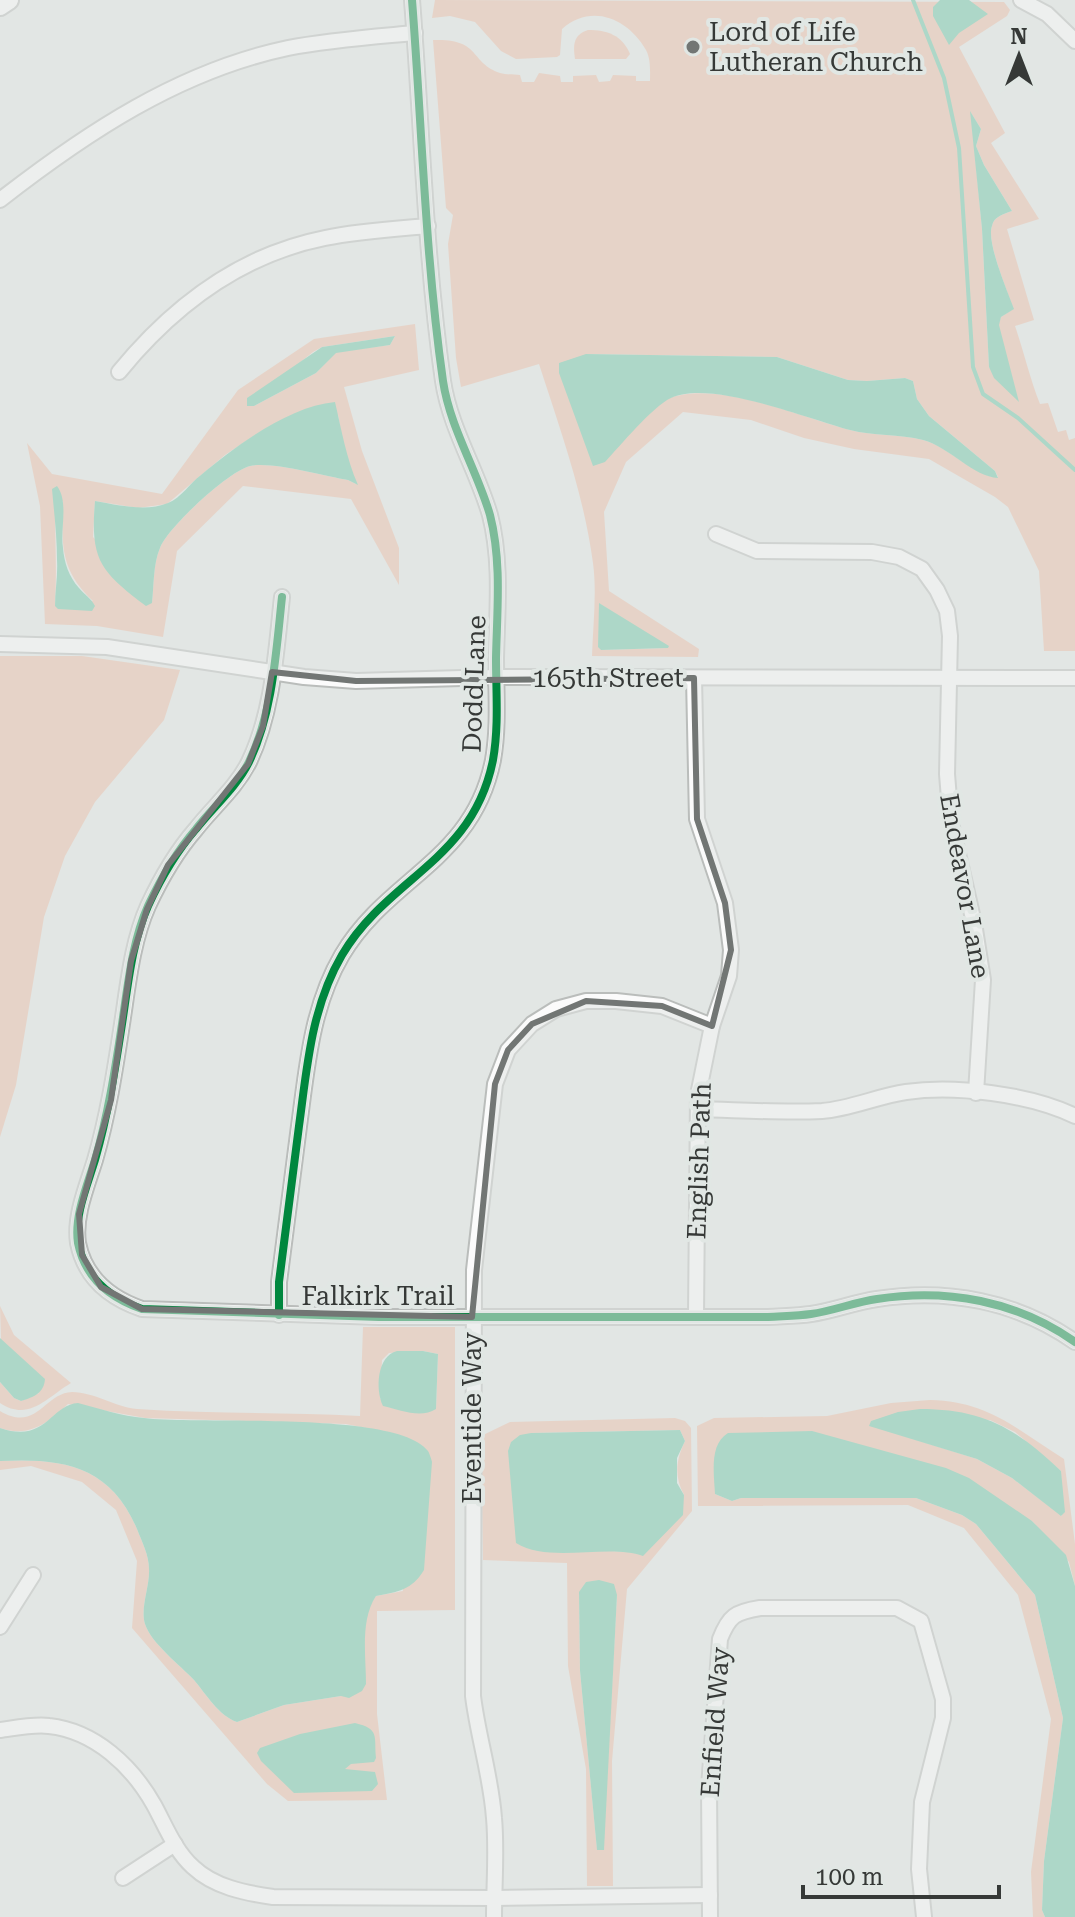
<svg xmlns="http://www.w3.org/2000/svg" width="1075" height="1917" font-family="'Roboto Serif',serif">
  <rect width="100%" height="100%" fill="#e2e6e4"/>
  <g fill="#ebbda6" fill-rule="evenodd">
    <path d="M435 0 1004 2 1010 10 1007 16 959 47 1005 133 991 143 1039 219 1007 229 1034 320 1015 326C1024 352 1030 379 1040 404L1048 403 1058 432 1066 430 1069 440 1075 438V651H1044L1039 571 1008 507 995 497 929 459 854 449 804 438 751 420 683 412 626 462 604 512 609 591 699 649 698 657 592 656C593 626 597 593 593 563 584 495 560 429 539 364L461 387 456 358 448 244 453 215 446 208 433 40C481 38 469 62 500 73 506 75 514 74 520 75L522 82H534L539 73 560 76 561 82H573V76L596 75 599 82 610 81 613 75 636 76V81H650C650 72 651 59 646 50 628 18 591 3 562 29L560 55 557 57 516 59 501 51 475 22 450 16 432 18ZM971 113 981 129 976 146 984 165 1012 211C1004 214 994 216 992 226 986 242 1008 291 1013 309L1001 317 998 325 1018 400 989 367 982 229ZM586 354 777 357 848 380 867 381 905 378 913 381 917 399 929 416 995 471 998 477C976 478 948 446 923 440 899 434 874 436 850 430 799 417 718 379 667 399ZM600 604 668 648 601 650 599 647Z"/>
    <path d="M588 30C607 30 622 35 630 54L626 59H575C573 45 573 35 588 30Z"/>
    <path d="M415 324 419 370 344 387 362 451 399 548V585L351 499 243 486 177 551 163 637 97 626 45 624 40 506 27 443 52 474 162 494 238 390 314 339ZM395 336 390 345 336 352 316 373 254 406 247 405 313 352 322 347ZM310 408 338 415 345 456 356 484 348 480C324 476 271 461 250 466 229 471 168 527 160 548 153 564 154 585 152 603L93 537 95 501 138 508 167 504 225 455 263 430ZM63 501C62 544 59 569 93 601L55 606C57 572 55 539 55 505Z"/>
    <polygon points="0,656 82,656 180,670 164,720 95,802 65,856 44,917 16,1085 0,1137"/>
    <path d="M0 1306 14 1335 71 1383C46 1398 29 1422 0 1403V1382L14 1398 21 1401 39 1393 1 1340Z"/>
    <path d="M363 1327H455V1610L377 1611V1714L387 1800 288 1801 267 1784 132 1628 137 1561 116 1510 82 1482 31 1466 0 1470V1461C62 1458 110 1465 137 1529 142 1542 149 1555 149 1569 150 1586 140 1608 145 1624 151 1643 180 1665 194 1680 206 1694 219 1716 237 1722L284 1705 341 1696 369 1606 376 1596 403 1591 395 1434 346 1424 145 1418 68 1404C48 1423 29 1438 0 1428V1411C37 1433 44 1393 72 1392 94 1392 115 1407 137 1409 211 1414 286 1412 360 1416ZM423 1351 438 1354 436 1409 380 1399 382 1360 389 1353Z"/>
    <path d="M930 1400C988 1401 1018 1430 1064 1459L1075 1544V1586L1069 1562 1032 1521 715 1453V1494L732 1501 741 1498H916L962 1515 976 1524 1035 1595 1063 1718 1044 1861 1042 1910 1045 1917H1033L1031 1872 1051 1719 1018 1595 964 1528 908 1505 698 1506 697 1426 714 1418 827 1416 891 1403ZM990 1420 1015 1432 1061 1471 1062 1516 1012 1478 977 1459 869 1425Z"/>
    <path d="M675 1418 685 1421 691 1428 692 1511 627 1589 612 1761 613 1886H587L586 1769 568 1666 567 1563 483 1560 481 1436 510 1422ZM680 1430 685 1441C676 1460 674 1476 684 1495L643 1555C621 1548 583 1553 556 1551L531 1433ZM579 1592 617 1595 603 1850 597 1849 580 1671Z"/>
  </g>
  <g fill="#6ec6a6">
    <polygon points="940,0 969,0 988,14 959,33 949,45 933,16 933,7"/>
    <path d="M970 111 981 129 976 146 984 165 1012 211C1004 214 994 216 992 226 986 242 1008 292 1014 309L1001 317 999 325 1019 402 994 378 989 367 982 229Z"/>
    <polygon points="395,336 390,345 336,353 316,373 254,406 247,406 247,398 322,347"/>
    <path d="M586 354 777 357 848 380 867 381 905 378 913 381 917 399 929 416 995 471 998 478C974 477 949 447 923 440 899 434 873 436 850 430 807 419 710 379 671 398 653 406 620 446 605 462L593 466 559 373V363Z"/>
    <path d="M335 402C342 432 346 457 358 485L348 480C324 476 271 461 250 466 229 471 168 527 160 548 153 564 154 586 152 603L146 606C100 571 90 560 95 501 118 505 146 512 168 503 181 498 190 483 201 475 236 446 289 406 335 402Z"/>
    <path d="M57 486C69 502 60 529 63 548 64 562 69 577 79 588 85 595 91 598 95 606L92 611 58 609 55 606C55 591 58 575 57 560 57 536 54 512 52 489Z"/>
    <polygon points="599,603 669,646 668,648 601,650 598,647"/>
    <path d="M0 1338 45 1379C44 1393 34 1397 21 1401L14 1398 0 1382Z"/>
    <path d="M397 1351H423L438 1354 436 1409C421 1419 400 1410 383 1406 375 1389 377 1356 397 1351Z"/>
    <path d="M78 1403C100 1409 122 1416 144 1418 199 1425 397 1410 428 1451 429 1452 432 1461 432 1462L424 1570C412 1590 398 1592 376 1596 360 1620 366 1656 366 1684L362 1691 349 1698 341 1696 284 1705 237 1722C219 1716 206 1694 194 1680 180 1665 151 1643 145 1624 140 1608 150 1586 149 1569 149 1555 142 1542 137 1529 110 1465 62 1458 0 1461V1428C46 1444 50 1405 78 1403Z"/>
    <path d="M920 1409C983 1409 1016 1428 1061 1471L1065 1512 1061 1516 1012 1478 977 1459 869 1426 871 1421 898 1412Z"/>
    <path d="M680 1430 685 1441 677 1458V1483L684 1495 683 1515 643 1556C608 1543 550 1564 516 1543L508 1451 511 1442 520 1435 531 1433Z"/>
    <path d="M812 1431 946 1468 969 1478 1032 1521 1066 1555 1075 1586V1917H1045L1042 1910 1044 1861 1063 1718 1035 1595 976 1524 962 1515 916 1498H741L732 1501 715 1494C714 1474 709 1444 728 1433Z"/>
    <polygon points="599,1580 614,1584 617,1595 604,1850 597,1850 580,1671 579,1592 586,1582"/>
    <path d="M355 1723C380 1729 374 1736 376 1758L374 1762 351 1764 345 1769 375 1772 378 1784 372 1791 294 1793 261 1761 257 1753 260 1748 300 1734Z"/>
  </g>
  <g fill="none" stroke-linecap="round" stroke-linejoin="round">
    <polyline stroke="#6ec6a6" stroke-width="4" points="913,0 944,78 959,148 973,367 983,394 1018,418 1075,470"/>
    <g stroke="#babdbb" stroke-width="18">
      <g id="minor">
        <polyline points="1021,0 1047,14 1075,41"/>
        <path d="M0 200C86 133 179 71 288 48 329 40 372 37 415 33"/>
        <path d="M119 372C173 306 239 255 325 238 359 231 394 229 428 226"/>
        <polyline points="716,534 757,551 872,552 899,557 922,569 937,590 947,611 950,636 947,774 951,823 974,923 983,980 976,1093"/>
        <path d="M282 597C276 652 273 712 249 762 236 788 214 806 196 829 176 852 161 878 148 906 132 942 128 985 122 1024 115 1070 108 1115 95 1160 87 1186 74 1216 78 1243 85 1278 110 1298 142 1309L379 1317H768C782 1316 797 1316 811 1314 833 1311 855 1302 877 1299 947 1288 1017 1301 1075 1342"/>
        <polyline points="0,644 107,647 304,677 356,681 497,677 1075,678"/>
        <polyline points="694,678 697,819 725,903 731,950 729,976 712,1026 698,1095 696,1316"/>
        <path d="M698 1109C739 1110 781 1113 822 1111 850 1109 878 1096 906 1092 955 1085 1030 1094 1075 1116"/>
        <path d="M279 1315V1282C286 1230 292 1178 299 1126 307 1068 311 1008 342 955 388 877 473 861 493 760 499 726 496 692 496 658 497 611 502 562 490 515 477 470 450 428 443 381 425 255 422 127 412 0"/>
        <polyline points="0,1627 33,1575"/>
        <path d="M0 1730C15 1728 34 1724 49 1726 95 1731 132 1766 154 1805 165 1825 175 1851 193 1867 214 1887 245 1893 273 1897L494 1898 710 1895"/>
        <polyline points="123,1878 175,1844"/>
        <path d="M494 1917C494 1884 497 1850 494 1818 491 1776 478 1737 473 1696L474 1270 495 1084 508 1050 532 1024 556 1009 586 1001H616L662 1006 712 1026"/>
        <path d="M710 1917 709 1787 720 1639C729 1616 735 1612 760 1608H897L921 1621 943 1699V1718L922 1802 919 1869 924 1917"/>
      </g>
    </g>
    <g stroke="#babdbb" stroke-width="22">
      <polyline id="tertiary" points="0,6 9,0"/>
    </g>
    <use href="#minor" stroke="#fbfbfb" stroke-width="14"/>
    <use href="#tertiary" stroke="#fbfbfb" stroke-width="18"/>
    <g stroke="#e1e7e4" stroke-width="13">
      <g id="cycleway">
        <path d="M282 597C276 652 273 712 249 762 236 788 214 806 196 829 176 852 161 878 148 906 132 942 128 985 122 1024 115 1070 108 1115 95 1160 87 1186 74 1216 78 1243 85 1278 110 1298 142 1309L379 1317H768C782 1316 797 1316 811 1314 833 1311 855 1302 877 1299 947 1288 1017 1301 1075 1342"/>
        <path d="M279 1315V1282C286 1230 292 1178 299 1126 307 1068 311 1008 342 955 388 877 473 861 493 760 499 726 496 692 496 658 497 611 502 562 490 515 477 470 450 428 443 381 425 255 422 127 412 0"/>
      </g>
    </g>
    <use href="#cycleway" stroke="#00873e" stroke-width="8"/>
  </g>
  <path d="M0 0H1075V1917H0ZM272 672 356 681 694 678 697 819 725 903 731 950 712 1026 662 1006 586 1001 532 1024 508 1050 495 1084 472 1317 142 1309 101 1287 82 1255 79 1214 111 1100 131 961 147 909 168 865 248 764 263 726Z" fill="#e2e6e4" fill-opacity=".55" fill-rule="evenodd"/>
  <path fill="none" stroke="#727674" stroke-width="6" stroke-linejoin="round" d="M272 672 356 681 694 678 697 819 725 903 731 950 712 1026 662 1006 586 1001 532 1024 508 1050 495 1084 472 1317 142 1309 101 1287 82 1255 79 1214 111 1100 131 961 147 909 168 865 248 764 263 726Z"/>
  <circle fill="#727674" stroke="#e1e7e4" stroke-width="3" cx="693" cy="47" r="8"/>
  <g text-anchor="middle" stroke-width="8" stroke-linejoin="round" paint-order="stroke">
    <g font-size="26" fill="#363937" stroke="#e1e7e4" text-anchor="start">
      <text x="709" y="41">Lord of Life<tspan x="709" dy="30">Lutheran Church</tspan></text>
    </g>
    <g font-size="26" fill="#363937" stroke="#e1e7e4">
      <text x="608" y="687">165th Street</text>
      <text transform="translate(474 684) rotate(-88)" y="9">Dodd Lane</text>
      <text transform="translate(965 886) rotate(80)" y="9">Endeavor Lane</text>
      <text transform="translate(699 1161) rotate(-88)" y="9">English Path</text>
      <text x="378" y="1305">Falkirk Trail</text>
      <text transform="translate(472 1418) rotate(-90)" y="9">Eventide Way</text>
      <text transform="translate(715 1722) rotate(-86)" y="9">Enfield Way</text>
    </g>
  </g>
  <g transform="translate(1019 56)" stroke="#e1e7e4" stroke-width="6" paint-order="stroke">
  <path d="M0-6L14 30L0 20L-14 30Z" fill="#363937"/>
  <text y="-12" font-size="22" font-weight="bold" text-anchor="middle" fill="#363937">N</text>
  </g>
  <path d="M803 1885v12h196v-12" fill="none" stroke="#363937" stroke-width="4"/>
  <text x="815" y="1885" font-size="24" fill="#363937" stroke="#e1e7e4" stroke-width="6" paint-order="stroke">100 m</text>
</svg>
